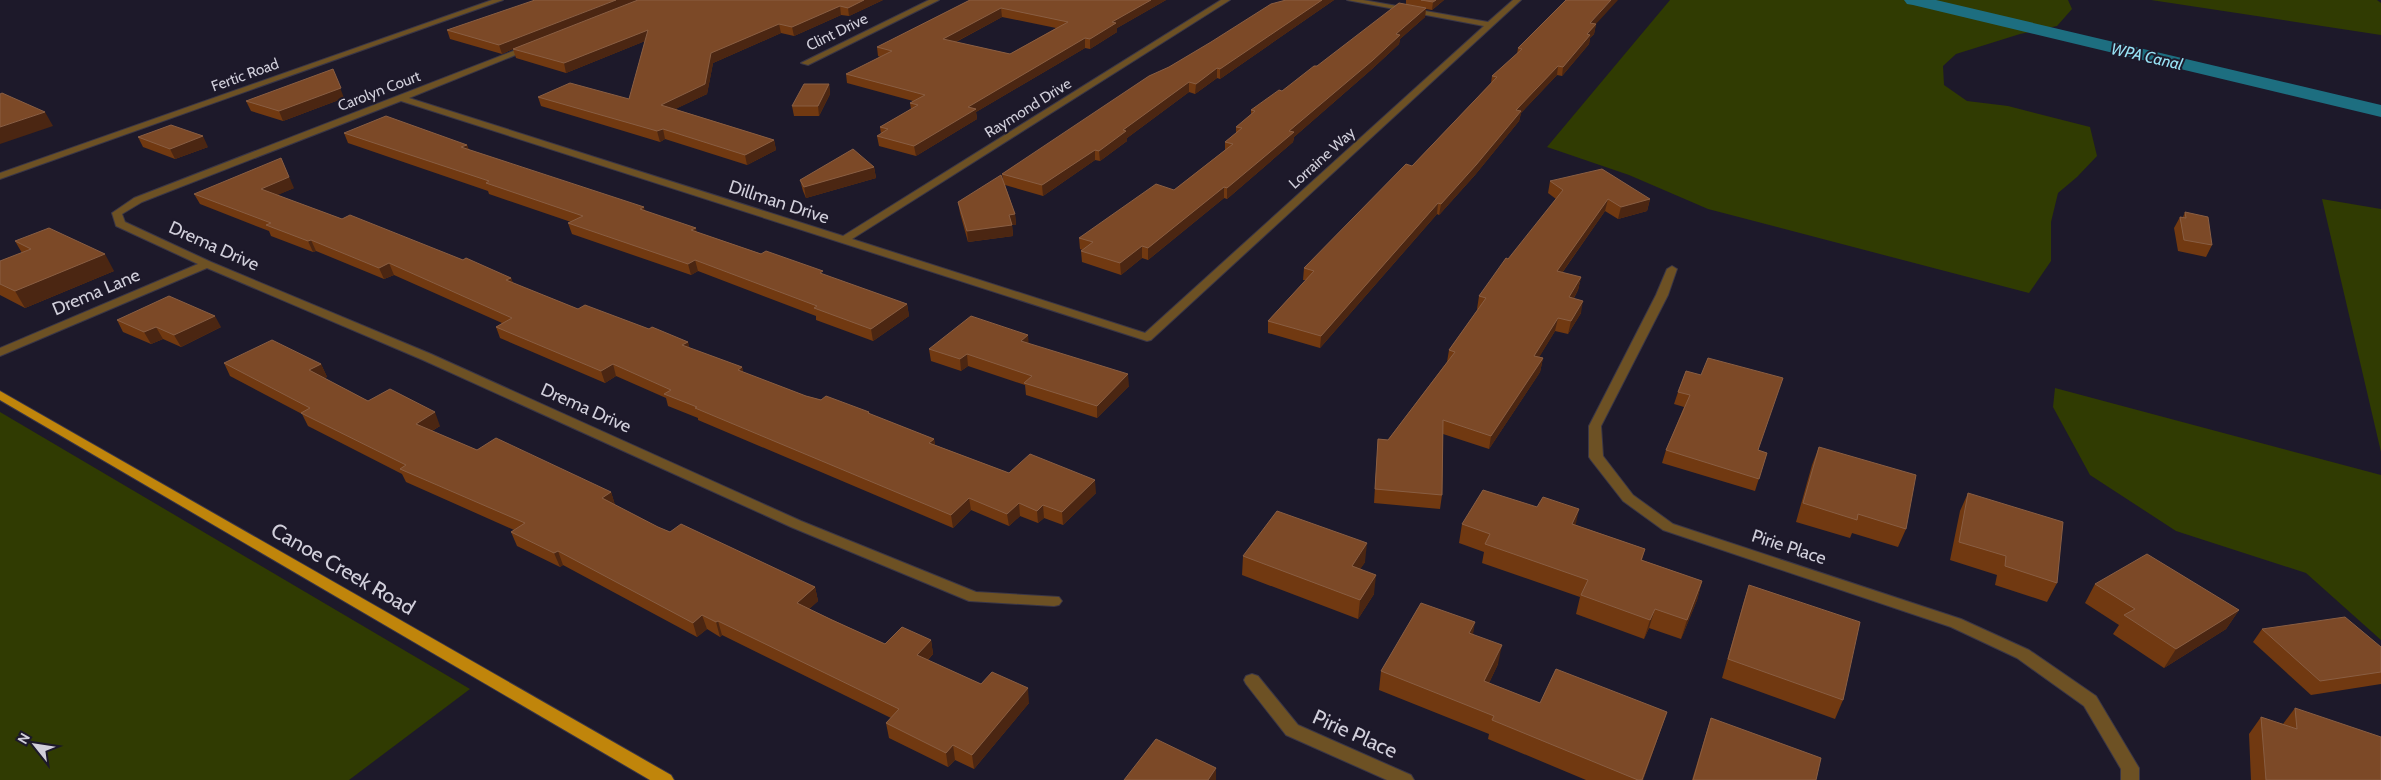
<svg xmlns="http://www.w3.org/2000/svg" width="2381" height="780" font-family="Cabin,sans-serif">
  <rect width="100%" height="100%" fill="#1d192a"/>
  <g fill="#303b02">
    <polygon points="1670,0 2068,0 2072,9 2057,26 2020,34 1956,54 1943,66 1944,85 1967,101 2008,106 2090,127 2097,156 2077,177 2058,193 2051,222 2051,261 2029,293 1708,209 1629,175 1547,147"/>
    <polygon points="2151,0 2377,0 2381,3 2381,35"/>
    <polygon points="2322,199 2381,209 2381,452"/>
    <polygon points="2055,388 2381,475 2381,640 2306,573 2176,531 2090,475 2053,407"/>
    <polygon points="0,412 470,689 349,780 0,780"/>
  </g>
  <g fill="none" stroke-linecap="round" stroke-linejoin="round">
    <polygon fill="#1d6e80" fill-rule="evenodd" points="1904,0 1936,0 2381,105 2381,117 1913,5 1907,4"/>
    <g stroke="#3a3646" stroke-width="2">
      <g id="minor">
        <polygon points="492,0 503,0 0,179 0,173"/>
        <polygon points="929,0 939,0 808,65 801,63"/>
        <polygon points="1221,0 1230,0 852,239 1145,333 1484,26 1347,0 1363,0 1488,22 1513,0 1521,0 1151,340 1147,341 401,101 142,202 122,214 125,222 211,262 431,354 801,521 976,592 1059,597 1062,601 1059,605 1054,606 969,601 791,527 423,360 207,268 0,356 0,348 198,264 116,226 112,213 134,198 526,46 533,48 409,98 843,236"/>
        <polygon points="1672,266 1677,269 1668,295 1601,426 1603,456 1633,495 1673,524 1961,619 2029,650 2096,696 2136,763 2139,768 2139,780 2121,780 2121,769 2084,706 2017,658 1951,627 1663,530 1623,501 1591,460 1589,457 1589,426 1656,295 1667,269"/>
        <polygon points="1252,674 1258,676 1298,725 1411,775 1414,780 1387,780 1286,735 1246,684 1244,680 1246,676"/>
      </g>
    </g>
    <g stroke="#3a3646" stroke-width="2">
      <polygon id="major" points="0,391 671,775 674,780 650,780 0,400"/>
    </g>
    <use href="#minor" fill="#6d5124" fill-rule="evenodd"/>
    <use href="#major" fill="#c0850b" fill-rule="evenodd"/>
  </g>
  <g fill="#713911" fill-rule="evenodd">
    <polygon points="883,0 849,16 841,15 794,36 781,33 713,63 707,94 675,109 774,140 776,150 747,165 665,139 660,142 541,106 538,97 629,99 645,41 566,73 516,58 513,49 502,54 450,39 447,30"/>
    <path d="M970 0H1166L1117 28V32L1090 49 1085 48 976 112 977 119 916 156 879 146 877 136 881 134 880 127 911 109 910 103 913 101 847 83 846 74 880 57 878 56 877 47ZM1002 17 1056 28 1010 54 956 42Z"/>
    <polygon points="1286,0 1334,0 1220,79 1217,78 1195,94 1189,92 1127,138 1127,141 1100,161 1095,160 1043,196 1005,185 1015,214 1016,225 1012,225 1013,236 968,242 960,213 958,202 1003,180 1002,174 1169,67"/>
    <polygon points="1406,0 1444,0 1432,10 1426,9 1425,17 1400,39 1399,44 1372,69 1294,137 1293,142 1227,199 1224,198 1148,260 1142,258 1121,275 1082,262 1081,251 1082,250 1080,249 1079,238 1174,190 1225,150 1225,142 1236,133 1236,127 1251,115 1251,110 1282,91 1406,4"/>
    <polygon points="1596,24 1594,34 1590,38 1589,44 1562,76 1557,75 1521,113 1519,121 1475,175 1439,215 1437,214 1320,348 1268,333 1268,321 1306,280 1303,280 1304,268 1412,166 1491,83 1492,76 1517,54 1518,48"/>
    <polygon points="829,84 830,94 819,116 794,116 792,106"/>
    <polygon points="344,98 283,121 251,111 246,101"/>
    <polygon points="344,133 467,145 469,150 646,211 697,232 823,275 907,304 909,316 873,341 816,320 816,316 698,271 691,275 572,234 568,223 571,222 489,194 488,191 348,143"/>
    <polygon points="138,137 208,147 175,159 143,147"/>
    <polygon points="874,167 876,178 806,198 803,191 800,180"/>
    <polygon points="1550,181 1650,199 1647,211 1618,219 1605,211 1562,273 1581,277 1578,290 1574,298 1581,313 1568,334 1555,331 1539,357 1543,358 1540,372 1489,449 1443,434 1442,495 1440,509 1374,503 1378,439 1388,440 1447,362 1449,350 1478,309 1477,309 1479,296 1556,199 1548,193"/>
    <polygon points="294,188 277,195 342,219 463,260 511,278 513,283 578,309 649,329 688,342 689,348 742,367 743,372 806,396 869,412 870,414 934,439 935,445 1009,473 1096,493 1063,525 1044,518 1038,523 1020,516 1009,526 971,510 953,528 698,420 698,418 668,406 666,398 616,376 605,383 500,338 496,327 502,323 394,275 384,279 316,251 313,252 271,236 269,231 200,204 194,194"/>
    <polygon points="2185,212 2212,245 2206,257 2178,251 2174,228 2180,217 2183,217"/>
    <polygon points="15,241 114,271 25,308 0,295 0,261 22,253"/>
    <polygon points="117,320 221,327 181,347 163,339 151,344 123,332"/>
    <polygon points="1028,343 1129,386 1097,418 1026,395 1025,385 968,366 961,371 931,361 929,349"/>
    <polygon points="224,363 321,364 327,377 324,378 368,401 440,426 432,431 477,450 611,492 615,505 658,527 670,532 815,587 818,601 809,609 885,644 931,640 933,654 928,660 981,684 1029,703 974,769 955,760 948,767 889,738 886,723 891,718 722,635 720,637 707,629 697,637 563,565 560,567 517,546 511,532 514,530 406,482 402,474 308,426 302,414 230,376"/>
    <polygon points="1686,371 1758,450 1767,453 1755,491 1662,463 1666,450 1684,407 1674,404 1678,392"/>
    <polygon points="1819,447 1906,529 1898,547 1852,533 1850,538 1796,522 1812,465"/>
    <polygon points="1968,493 2057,583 2047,602 1995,585 1997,575 1950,560 1960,511"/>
    <polygon points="1462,524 1576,525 1645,549 1642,560 1702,581 1697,600 1681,639 1649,628 1644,639 1576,614 1580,597 1482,563 1484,552 1459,543"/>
    <polygon points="1243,556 1365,562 1360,569 1374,594 1358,619 1242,575"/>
    <polygon points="2095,584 2239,610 2226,629 2164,668 2113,634 2119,625 2085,603"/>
    <polygon points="1749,585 1843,700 1835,719 1722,678 1743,604"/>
    <polygon points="2262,629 2381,647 2381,684 2311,695 2253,642"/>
    <polygon points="1473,634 1498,664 1489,683 1540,703 1667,712 1643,780 1586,780 1488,739 1489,734 1379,690 1381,671"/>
    <polygon points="2295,708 2381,780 2251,780 2249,734 2261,717 2283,724"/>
    <polygon points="1711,718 1816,780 1692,780 1705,737"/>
  </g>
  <g fill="#4b2612">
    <polygon points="616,0 641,0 513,49 502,54 499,45"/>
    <polygon points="864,0 883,0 849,16 848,8"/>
    <polygon points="1151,0 1166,0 1117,28 1117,32 1090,49 1090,39 1112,22"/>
    <polygon points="1322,0 1334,0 1220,79 1220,69"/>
    <polygon points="1436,0 1444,0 1432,10 1433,2"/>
    <polygon points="1611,0 1618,0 1596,24 1594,34 1590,38 1589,44 1562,76 1563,67 1590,23"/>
    <polygon points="840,6 841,15 794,36 792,27"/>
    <polygon points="1001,8 1002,17 944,48 943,39"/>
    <polygon points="1426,8 1425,17 1400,39 1399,44 1372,69 1294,137 1293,142 1227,199 1227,188 1396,34"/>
    <polygon points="779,24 781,33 713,63 707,94 663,115 661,105 711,53"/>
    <polygon points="648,30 650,39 566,73 564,63"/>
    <polygon points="1085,38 1085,48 976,112 977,119 916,156 914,146 968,107"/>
    <polygon points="1558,66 1557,75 1521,113 1519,121 1475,175 1439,215 1441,204 1516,110"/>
    <polygon points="1217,68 1217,78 1195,94 1196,84"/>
    <polygon points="333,69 344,98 283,121 279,111"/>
    <polygon points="1189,82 1189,92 1127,138 1127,141 1100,161 1099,151 1123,130"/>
    <polygon points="829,84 830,94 819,116 818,106"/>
    <polygon points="45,112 53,126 0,144 0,127"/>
    <polygon points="663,129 665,139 660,142 657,131"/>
    <polygon points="203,136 208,147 175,159 170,149"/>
    <polygon points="774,140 776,150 747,165 745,155"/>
    <polygon points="467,145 470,155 461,147"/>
    <polygon points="1095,150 1095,160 1043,196 1042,185"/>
    <polygon points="281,158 294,188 266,200 261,189"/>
    <polygon points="874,167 876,178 806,198 804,187"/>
    <polygon points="1224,187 1224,198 1148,260 1148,248"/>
    <polygon points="1608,199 1605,211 1554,284 1557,271"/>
    <polygon points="1650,199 1647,211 1618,219 1621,207"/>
    <polygon points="1438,203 1437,214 1320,348 1321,336"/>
    <polygon points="644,207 647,218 640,209"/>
    <polygon points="1015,214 1016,225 1012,225 1013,236 968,242 967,231 1009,215"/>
    <polygon points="696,228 698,239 691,230"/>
    <polygon points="311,240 316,251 313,252 308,241"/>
    <polygon points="1142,246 1142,258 1121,275 1120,263"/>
    <polygon points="105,254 114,271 25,308 15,291"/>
    <polygon points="695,260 698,271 691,275 688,264"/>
    <polygon points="389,263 394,275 384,279 379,268"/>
    <polygon points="1581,277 1578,290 1567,310 1569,297"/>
    <polygon points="511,278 515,289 506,280"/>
    <polygon points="1583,301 1581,313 1568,334 1571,321"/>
    <polygon points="907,304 909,316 873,341 871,329"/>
    <polygon points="215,316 221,327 181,347 174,335"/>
    <polygon points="1558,318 1555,331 1532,369 1534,356"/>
    <polygon points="156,327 163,339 151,344 144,332"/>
    <polygon points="1028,335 1029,347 1021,341"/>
    <polygon points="688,342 691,354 682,345"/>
    <polygon points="967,354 968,366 961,371 960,359"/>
    <polygon points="1543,358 1540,372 1489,449 1491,436"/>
    <polygon points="321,364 327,377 315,383 309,370"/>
    <polygon points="613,364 616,376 605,383 601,371"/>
    <polygon points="742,367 745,379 738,370"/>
    <polygon points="1128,374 1129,386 1097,418 1097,406"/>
    <polygon points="435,412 440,426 421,437 416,424"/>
    <polygon points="934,439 936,452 929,443"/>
    <polygon points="1095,480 1096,493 1063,525 1062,512"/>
    <polygon points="611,492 615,505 602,498"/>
    <polygon points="969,498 971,510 953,528 951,515"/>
    <polygon points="1019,503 1020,516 1009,526 1007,514"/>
    <polygon points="1043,505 1044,518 1038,523 1037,511"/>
    <polygon points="1579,509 1575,528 1572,524"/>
    <polygon points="1367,543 1365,562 1350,585 1352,566"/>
    <polygon points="558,551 563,565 560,567 554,553"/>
    <polygon points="1376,575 1374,594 1358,619 1360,600"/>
    <polygon points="1702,581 1697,600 1681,639 1687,620"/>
    <polygon points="815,587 818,601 800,617 797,603"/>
    <polygon points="1655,609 1649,628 1644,639 1650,620"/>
    <polygon points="2239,610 2226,629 2164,668 2176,649"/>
    <polygon points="702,615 707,629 697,637 693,623"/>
    <polygon points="718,621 722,635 720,637 716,622"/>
    <polygon points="1475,622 1472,641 1469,633"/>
    <polygon points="931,640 933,654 919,669 917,655"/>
    <polygon points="1502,645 1498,664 1481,700 1484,681"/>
    <polygon points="1028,688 1029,703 974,769 972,755"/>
    <polygon points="1667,712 1643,780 1642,780"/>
    <polygon points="953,745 955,760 948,767 946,753"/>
    <polygon points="1216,768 1216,780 1208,780"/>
  </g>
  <g fill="#7c4927" stroke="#895e43" fill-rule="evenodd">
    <polygon points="535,0 616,0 499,45 447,30"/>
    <polygon points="638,0 864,0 848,8 840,6 792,27 779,24 711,53 705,84 661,105 774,140 745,155 663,129 657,131 538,97 570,83 629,99 648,30 564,63 513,49"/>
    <path d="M970 0H1151L1112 22 1116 23 1090 39 1085 38 968 107 976 109 914 146 877 136 888 129 880 127 918 105 910 103 925 95 846 74 892 51 877 47ZM1001 8 1068 22 1010 54 943 39Z"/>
    <polygon points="1286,0 1322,0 1220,69 1217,68 1196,84 1189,82 1123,130 1126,131 1099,151 1095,150 1042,185 1002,174 1149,76 1169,67 1211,42 1271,4"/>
    <polygon points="1421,0 1436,0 1433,2"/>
    <polygon points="1566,0 1611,0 1590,23 1596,24 1587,34 1590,35 1563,67 1558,66 1516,110 1521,111 1476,165 1441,204 1438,203 1321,336 1268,321 1314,271 1304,268 1406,164 1412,166 1497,77 1492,76 1522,49 1518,48"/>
    <polygon points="1399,3 1426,8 1396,34 1400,35 1373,60 1289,131 1294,132 1227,188 1224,187 1148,248 1142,246 1120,263 1081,251 1093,242 1079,238 1156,184 1174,190 1233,144 1225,142 1242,128 1236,127 1255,111 1251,110 1279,90 1282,91 1314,66 1317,66"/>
    <polygon points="333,69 341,88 279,111 246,101"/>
    <polygon points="804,84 829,84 818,106 792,106"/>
    <polygon points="2,93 45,112 0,127 0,94"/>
    <polygon points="386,116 467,145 461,147 644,207 640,209 696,228 691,230 761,254 766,251 823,271 820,273 907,304 871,329 814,308 817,306 695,260 688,264 568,223 583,216 486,183 489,181 344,133"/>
    <polygon points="171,125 203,136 170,149 138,137"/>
    <polygon points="853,149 874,167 804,187 800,180"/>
    <polygon points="281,158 289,177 261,189 342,219 350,215 463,260 466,258 511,278 506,280 578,309 585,305 649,329 652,327 688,342 682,345 742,367 738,370 806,396 821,400 826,396 869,412 868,413 934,439 929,443 1009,473 1030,454 1095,480 1062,512 1043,505 1037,511 1019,503 1007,514 969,498 951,515 695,408 697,407 664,394 671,390 613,364 601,371 496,327 512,318 389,263 379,268 311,240 308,241 266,225 271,223 194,194"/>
    <polygon points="1602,169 1650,199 1621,207 1608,199 1557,271 1581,277 1569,297 1583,301 1571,321 1558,318 1534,356 1543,358 1491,436 1443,420 1442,495 1375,489 1378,439 1388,440 1455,352 1449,350 1486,298 1479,296 1506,258 1508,259 1563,190 1550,181"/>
    <polygon points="1001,175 1015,214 1009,215 1012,225 967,231 958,202"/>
    <polygon points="2185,212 2208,217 2212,245 2184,240 2180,217 2186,218"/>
    <polygon points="49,228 105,254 15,291 0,284 0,261 31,249 15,241"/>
    <polygon points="169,296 215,316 174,335 156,327 144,332 117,320"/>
    <polygon points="971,316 1028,335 1021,341 1128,374 1097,406 1024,383 1032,376 967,354 960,359 929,349"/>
    <polygon points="272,340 321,364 309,370 368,401 390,389 435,412 416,424 477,450 496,438 611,492 602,498 658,527 670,532 681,524 815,587 797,603 832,620 885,644 902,627 931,640 917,655 981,684 992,672 1028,688 972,755 953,745 946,753 886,723 899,709 718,621 716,622 702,615 693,623 558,551 554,553 511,532 525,523 400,469 406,465 301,413 310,408 224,363"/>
    <polygon points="1708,358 1783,378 1758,450 1767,453 1759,479 1666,450 1690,395 1678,392 1686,371 1701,375"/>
    <polygon points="1819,447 1916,475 1906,529 1858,514 1857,520 1803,503"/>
    <polygon points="1483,490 1537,507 1543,497 1579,509 1572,524 1645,549 1641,560 1702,581 1687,620 1655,609 1650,620 1581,595 1588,580 1485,544 1490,534 1462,524"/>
    <polygon points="1968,493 2063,522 2057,583 2005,566 2006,556 1959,542"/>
    <polygon points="1277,511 1367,543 1352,566 1376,575 1360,600 1243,556"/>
    <polygon points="2147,554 2239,610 2176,649 2124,615 2135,609 2095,584"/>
    <polygon points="1749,585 1860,622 1843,700 1728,659"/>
    <polygon points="1421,603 1475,622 1469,633 1502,645 1484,681 1540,703 1556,669 1667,712 1642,780 1638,780 1492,720 1494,716 1381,671"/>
    <polygon points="2345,617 2381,647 2381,672 2320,681 2262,629"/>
    <polygon points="2295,708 2381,737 2381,780 2266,780 2261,717 2297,729"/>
    <polygon points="1711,718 1821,758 1816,780 1693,780"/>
    <polygon points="1156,739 1216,768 1208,780 1124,780"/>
  </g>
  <g text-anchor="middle" stroke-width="4" stroke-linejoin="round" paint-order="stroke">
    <g font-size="15" fill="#d1cfdb" stroke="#1d192a">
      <text transform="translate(837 32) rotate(-26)" y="5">Clint Drive</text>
      <text transform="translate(245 75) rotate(-20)" y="5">Fertic Road</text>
      <text transform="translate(379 91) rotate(-21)" y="5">Carolyn Court</text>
      <text transform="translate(1028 108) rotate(-32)" y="5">Raymond Drive</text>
      <text transform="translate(1322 158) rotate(-42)" y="5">Lorraine Way</text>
    </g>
    <g font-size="16" font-style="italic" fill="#98e2f5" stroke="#1d192a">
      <text transform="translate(2147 56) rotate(13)" y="6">WPA Canal</text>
    </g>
    <g font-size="18" fill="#d1cfdb" stroke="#1d192a">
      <text transform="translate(779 202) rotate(18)" y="6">Dillman Drive</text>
      <text transform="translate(214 246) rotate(24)" y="6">Drema Drive</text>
      <text transform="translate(96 292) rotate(-23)" y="6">Drema Lane</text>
      <text transform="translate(586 408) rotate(24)" y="6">Drema Drive</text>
      <text transform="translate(1789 547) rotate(18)" y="6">Pirie Place</text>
    </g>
    <g font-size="21" fill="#d1cfdb" stroke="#1d192a">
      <text transform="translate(343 569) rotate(30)" y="7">Canoe Creek Road</text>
      <text transform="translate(1355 734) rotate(24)" y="7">Pirie Place</text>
    </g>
  </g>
  <g transform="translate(35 745) rotate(300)" stroke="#1d192a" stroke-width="4" paint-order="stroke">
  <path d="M0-4L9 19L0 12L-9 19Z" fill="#d1cfdb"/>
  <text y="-8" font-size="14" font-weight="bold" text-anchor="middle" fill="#d1cfdb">N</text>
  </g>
</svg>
